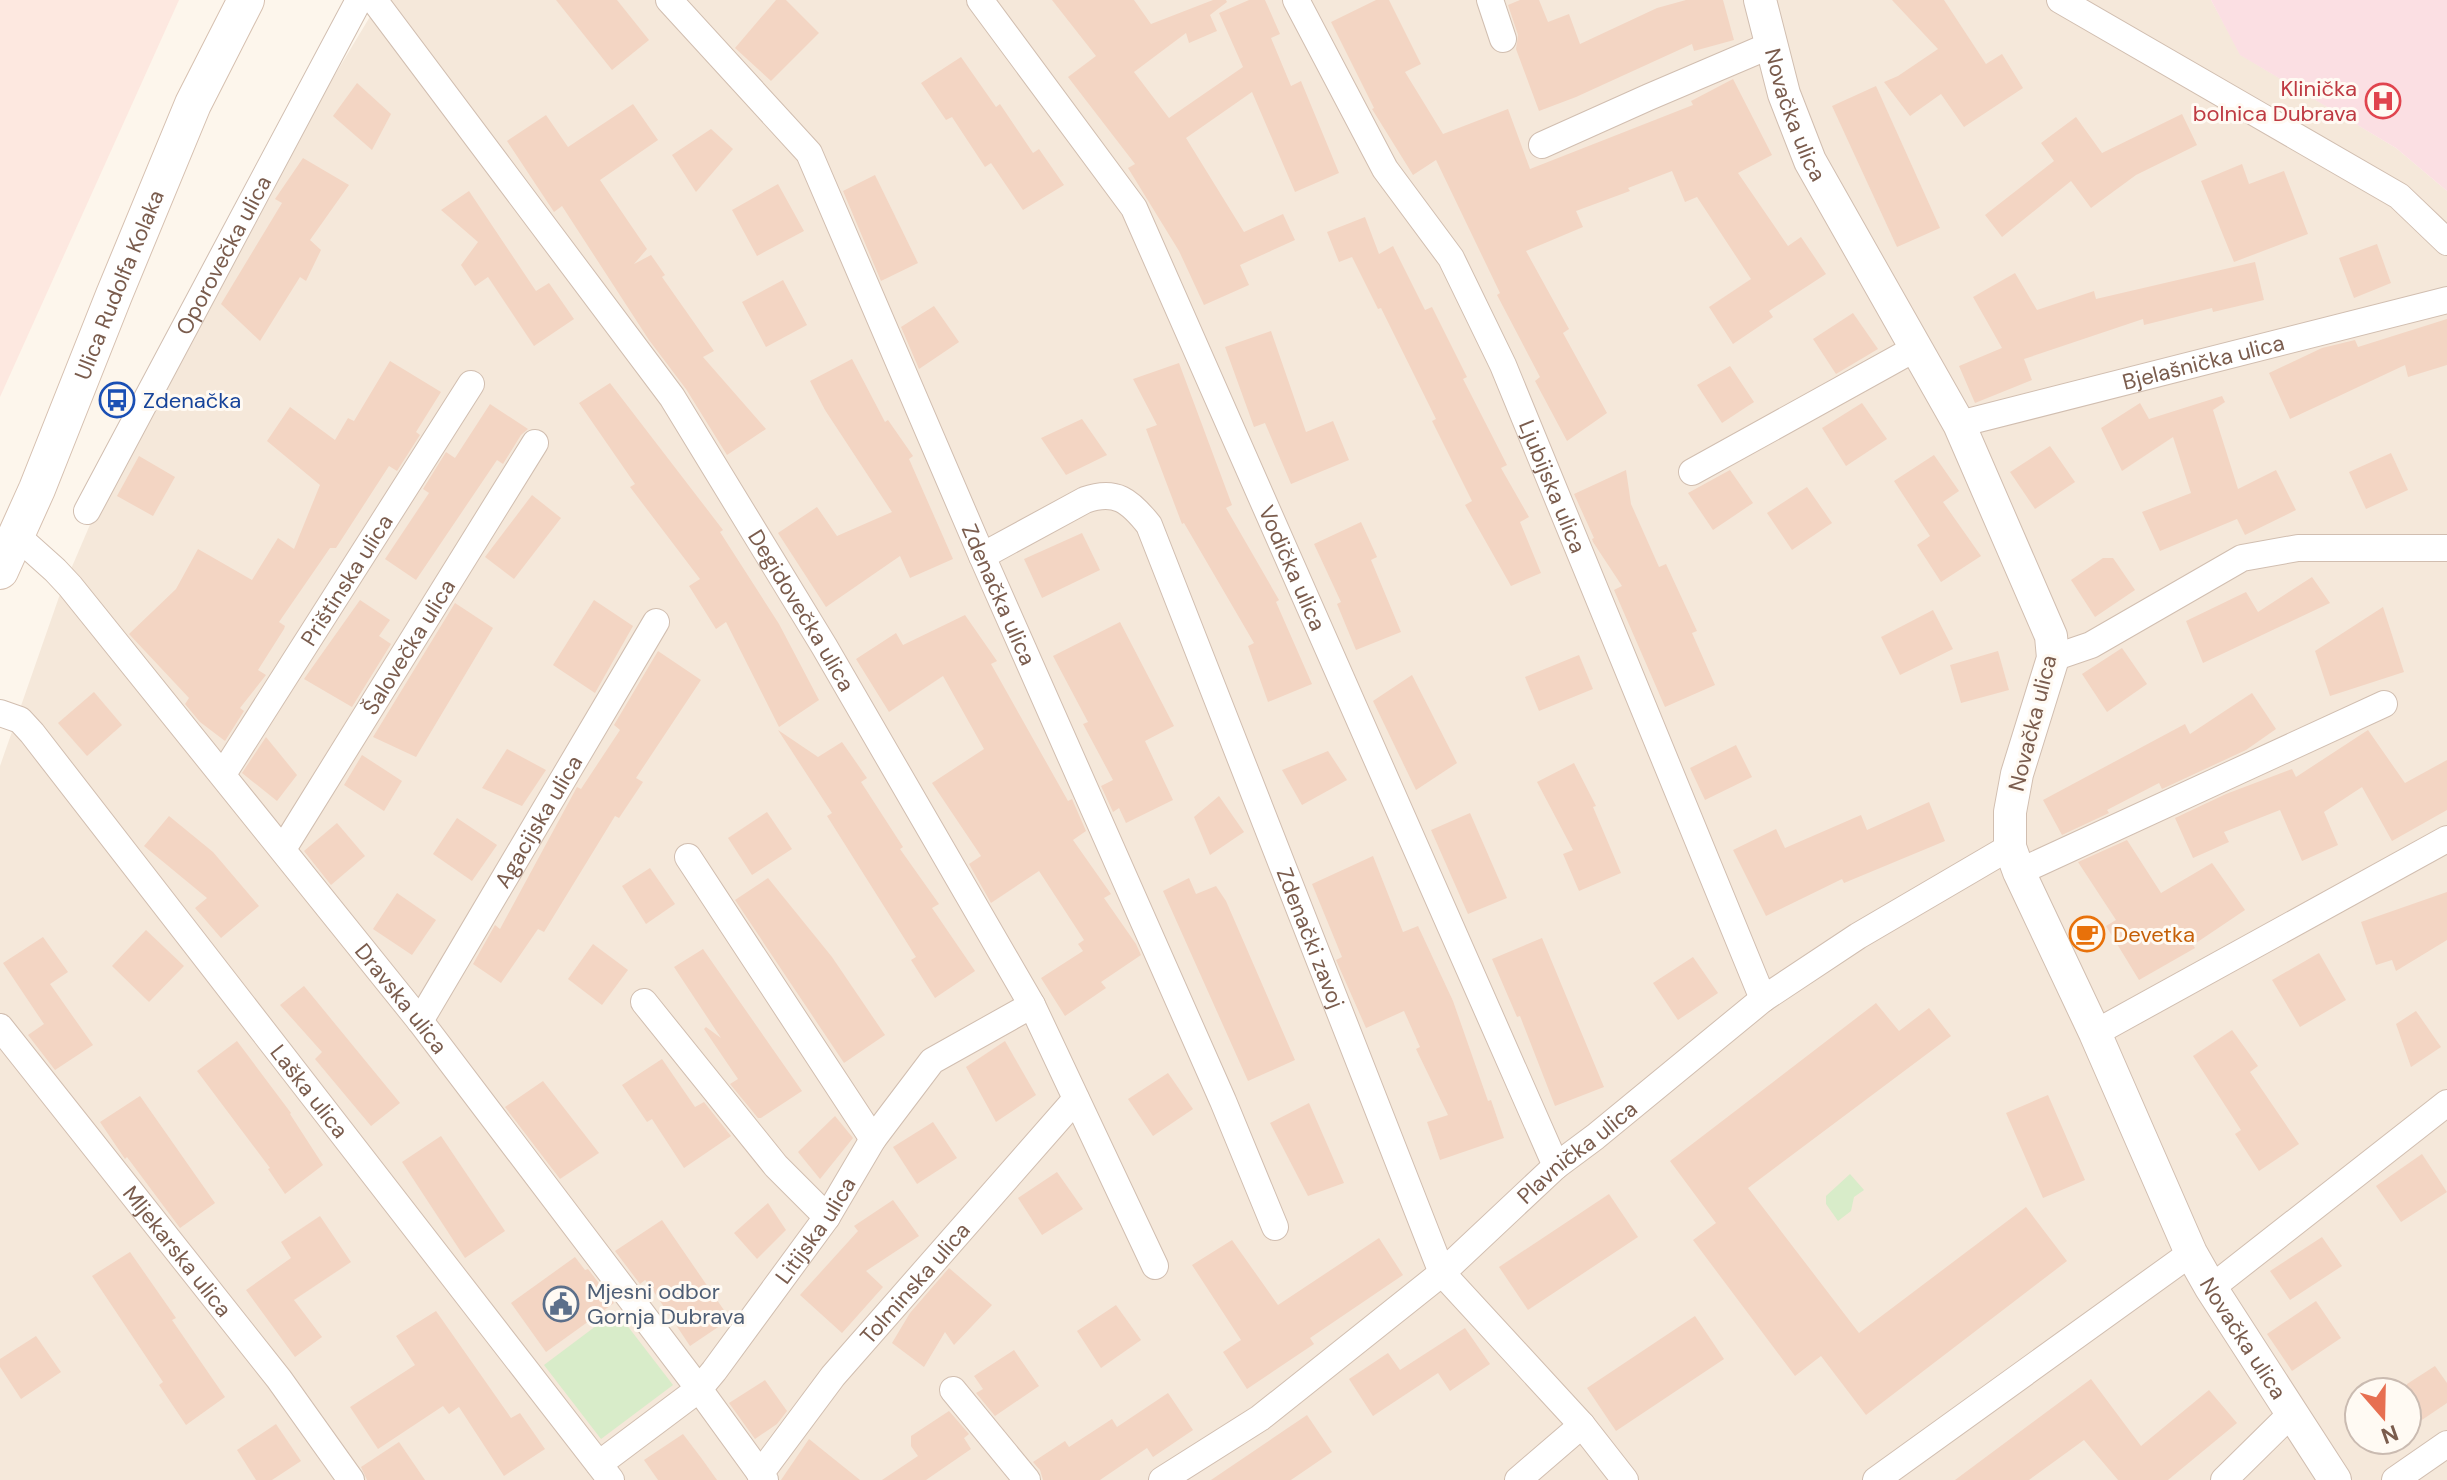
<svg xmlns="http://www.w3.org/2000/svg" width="2447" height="1480" font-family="'DM Sans',sans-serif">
  <rect width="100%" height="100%" fill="#fdf6ec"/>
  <path fill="#f5e8da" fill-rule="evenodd" d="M380 0H2211L2241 55 2396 148 2447 191V1480H0V766L59 597 92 520 253 211ZM2359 1392H2407V1440H2359Z"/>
  <polygon fill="#fde8e0" points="0,0 179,0 0,397"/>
  <polygon fill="#fbdfe3" points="2211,0 2447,0 2447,191 2396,148 2240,55"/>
  <g fill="#d8ecc9">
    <polygon points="1850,1174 1864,1190 1854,1197 1851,1211 1838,1221 1826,1204 1826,1196"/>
    <polygon points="616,1311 673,1385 601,1439 544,1365"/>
  </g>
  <g fill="#f3d5c3">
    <polygon points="556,0 617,0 649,40 612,70"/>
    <polygon points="776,0 786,0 819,33 771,81 735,48"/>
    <polygon points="1052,0 1134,0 1151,24 1213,0 1226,0 1227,2 1210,15 1217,31 1189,43 1186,33 1134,72 1169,118 1243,67 1219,13 1249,0 1265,0 1280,34 1271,38 1291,86 1301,81 1339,173 1295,192 1252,92 1186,138 1244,232 1283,214 1295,240 1240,265 1249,285 1204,305 1179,251 1128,168 1135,164 1068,77 1096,56"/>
    <polygon points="1376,0 1389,0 1421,64 1405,72 1443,134 1508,109 1530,169 1693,105 1691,101 1733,79 1772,155 1738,173 1788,246 1801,237 1826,274 1769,311 1773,317 1733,344 1709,307 1751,279 1697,197 1685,202 1672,171 1628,188 1630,191 1576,211 1583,227 1526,251 1569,329 1563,333 1607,413 1567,441 1535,381 1540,377 1497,295 1500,293 1436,160 1413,175 1372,109 1374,108 1331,22"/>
    <polygon points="1520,0 1539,0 1548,22 1569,14 1580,44 1657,8 1686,0 1723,0 1734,40 1694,51 1692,44 1576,97 1539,111 1516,49 1518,35 1508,5"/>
    <polygon points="1892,0 1944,0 1986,64 2002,54 2023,88 1964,127 1941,94 1910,116 1884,82 1898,76 1938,49"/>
    <polygon points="961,57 996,107 1000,104 1033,153 1039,149 1064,185 1023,210 991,163 985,167 952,117 946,120 921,83"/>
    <polygon points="357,83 391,114 372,150 333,116"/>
    <polygon points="1876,86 1940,228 1897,247 1832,106"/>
    <polygon points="633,104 658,140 600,180 647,249 634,264 651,255 665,275 662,277 714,351 703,357 766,429 727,455 686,389 649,340 562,206 554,212 507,141 546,115 568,147"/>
    <polygon points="2182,114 2197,145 2136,175 2091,208 2071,181 2002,237 1985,215 2054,161 2041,143 2076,117 2102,153"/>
    <polygon points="711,129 733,149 696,192 672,155"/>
    <polygon points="303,158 349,185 310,240 321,250 306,281 300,277 260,341 221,304 282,203 275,199"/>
    <polygon points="2242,164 2249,184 2284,171 2308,234 2234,262 2201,181"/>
    <polygon points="875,175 918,263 881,281 843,191"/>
    <polygon points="778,184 804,231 757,256 732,210"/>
    <polygon points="469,191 536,291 549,283 574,319 534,346 488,277 475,286 461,265 478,242 441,210"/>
    <polygon points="1365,217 1379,254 1393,246 1425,310 1432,307 1467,377 1463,379 1507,465 1501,468 1529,517 1520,522 1541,573 1511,586 1465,505 1472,501 1432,421 1436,419 1381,308 1378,309 1352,257 1339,262 1327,232"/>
    <polygon points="2377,244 2391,283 2354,298 2339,258"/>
    <polygon points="2255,262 2264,300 2213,312 2212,308 2144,325 2143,319 2024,359 2032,380 1975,403 1959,366 2002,348 1973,297 2015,273 2037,310 2094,291 2096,299"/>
    <polygon points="783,280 807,325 766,347 742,302"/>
    <polygon points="934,306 959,342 919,369 901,327"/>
    <polygon points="1853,313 1878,349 1836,374 1813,339"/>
    <polygon points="2447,319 2447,365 2408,377 2405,365 2290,419 2269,373 2322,348 2355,340 2358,347"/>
    <polygon points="1271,331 1306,432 1333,421 1349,460 1291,484 1265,423 1254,427 1225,347"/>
    <polygon points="852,359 885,422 888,420 913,456 909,459 953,559 910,578 900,556 826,607 778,533 817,507 837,536 892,512 825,410 810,381"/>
    <polygon points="390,361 441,392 416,432 420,435 397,471 389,466 336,548 330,548 279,622 285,626 284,629 258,670 266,675 240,708 244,711 225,741 200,722 185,704 189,698 129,634 176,589 198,549 252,580 278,538 294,549 320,485 267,441 290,407 335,440 348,418 354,421"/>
    <polygon points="1179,363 1232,505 1226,508 1279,600 1276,602 1312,684 1268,702 1248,646 1254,643 1184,523 1182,524 1146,429 1157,425 1133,379"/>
    <polygon points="1730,366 1754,402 1722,423 1697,385"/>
    <polygon points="610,383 723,530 720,532 779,624 819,700 779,727 726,622 716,629 689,586 700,579 630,487 635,484 579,403"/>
    <polygon points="2222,396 2225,402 2213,410 2238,489 2276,470 2296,510 2245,535 2237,519 2160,551 2142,512 2191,493 2173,437 2122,471 2101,428 2140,403 2149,419"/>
    <polygon points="1862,403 1887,439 1846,466 1822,428"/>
    <polygon points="490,404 528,429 521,435 503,464 497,460 416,580 385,559 429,493 423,489 446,452 455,458"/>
    <polygon points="1082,419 1107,455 1066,475 1041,438"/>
    <polygon points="2050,446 2075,482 2035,509 2010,472"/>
    <polygon points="2391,453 2408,490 2366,509 2349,472"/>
    <polygon points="1934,455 1959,491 1943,502 1981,556 1941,582 1917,545 1930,536 1894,481"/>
    <polygon points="139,456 175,477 153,516 117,496"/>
    <polygon points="1626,470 1631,504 1659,567 1666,564 1697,631 1692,633 1715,685 1665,707 1614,590 1622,586 1593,542 1592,539 1594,538 1574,494"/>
    <polygon points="1730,470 1753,503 1713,530 1688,493"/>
    <polygon points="1807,487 1832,523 1792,550 1767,513"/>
    <polygon points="532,495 561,518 514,579 485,557"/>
    <polygon points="1361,522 1377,557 1371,560 1401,632 1356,650 1337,604 1341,602 1314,544"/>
    <polygon points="1082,533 1100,570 1042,598 1024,559"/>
    <polygon points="2103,558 2113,558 2135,590 2095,617 2071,580"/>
    <polygon points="2312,577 2330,603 2203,663 2186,621 2246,592 2258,612"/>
    <polygon points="360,600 390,620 379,636 391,644 352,707 304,679"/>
    <polygon points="594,600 633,626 595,693 553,665"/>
    <polygon points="455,603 493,628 416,757 373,737"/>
    <polygon points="2383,607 2404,672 2330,696 2315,651"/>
    <polygon points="1933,610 1953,649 1900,675 1881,637"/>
    <polygon points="965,615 997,661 991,664 1068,801 1072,799 1086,831 1073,840 1111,894 1104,898 1136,944 1141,955 1101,982 1106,988 1065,1016 1041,978 1083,951 1078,944 1084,940 1039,871 991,903 969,864 981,856 932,783 984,749 943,676 889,712 856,659 896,633 903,645"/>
    <polygon points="1120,622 1174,726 1145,741 1173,800 1126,823 1119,808 1113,812 1101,786 1113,780 1083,724 1088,722 1053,656"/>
    <polygon points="2122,648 2147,684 2107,712 2082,674"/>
    <polygon points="658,651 701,680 636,778 643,782 619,818 615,816 544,932 538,929 501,983 473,964 495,925 500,929 577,787 581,789 620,730 614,725"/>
    <polygon points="1998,651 2009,690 1961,703 1950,665"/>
    <polygon points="1579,655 1593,689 1539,711 1525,677"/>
    <polygon points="1412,675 1457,763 1416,790 1373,701"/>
    <polygon points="94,692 122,725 87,756 58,723"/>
    <polygon points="2252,693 2276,729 2246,750 2162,789 2159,783 2107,810 2109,813 2062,835 2043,800 2185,724 2190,734"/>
    <polygon points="778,730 818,757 842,742 867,778 861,782 903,847 900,849 939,904 932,908 975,971 935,998 911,960 916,957 827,816 832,813"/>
    <polygon points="2368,730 2405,783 2447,760 2447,810 2392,841 2362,787 2324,812 2338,845 2302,861 2280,810 2224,832 2229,842 2193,858 2175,818 2226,794 2292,769 2296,777"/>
    <polygon points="266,737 297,775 277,801 242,773"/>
    <polygon points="1736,745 1752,777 1705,800 1690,768"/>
    <polygon points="507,749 546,770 522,806 482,788"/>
    <polygon points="1328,751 1347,780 1302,805 1282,770"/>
    <polygon points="362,755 402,781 384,811 344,785"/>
    <polygon points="1574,763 1596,806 1593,807 1621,873 1579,891 1563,854 1573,850 1537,782"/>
    <polygon points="1219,796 1244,832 1210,855 1194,817"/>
    <polygon points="1929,802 1945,841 1844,883 1842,879 1766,916 1733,850 1776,829 1785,848 1861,815 1867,830"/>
    <polygon points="767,812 792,849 752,875 728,838"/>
    <polygon points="1470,813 1507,898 1468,914 1431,830"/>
    <polygon points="169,816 213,852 259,906 221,938 195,908 207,898 144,846"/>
    <polygon points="457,818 497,845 472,881 433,854"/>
    <polygon points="337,823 365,856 331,885 304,851"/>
    <polygon points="2127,840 2161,893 2212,863 2245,910 2193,945 2195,948 2139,980 2106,926 2116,920 2078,862"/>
    <polygon points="1373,856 1403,932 1418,926 1453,1001 1488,1101 1491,1100 1504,1138 1440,1160 1427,1122 1448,1115 1416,1049 1420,1047 1404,1011 1366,1028 1336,960 1342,957 1312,884"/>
    <polygon points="650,868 675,904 646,924 622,886"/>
    <polygon points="768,878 832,957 885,1035 844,1063 735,900"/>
    <polygon points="1189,878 1196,894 1216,886 1226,901 1295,1060 1248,1081 1163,891"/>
    <polygon points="2447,892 2447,940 2396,971 2392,960 2376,965 2361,922"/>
    <polygon points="397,893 436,920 412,955 373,929"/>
    <polygon points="146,930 184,966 149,1002 112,966"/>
    <polygon points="43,937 68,972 50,984 93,1045 55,1070 28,1035 44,1024 3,963"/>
    <polygon points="1542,938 1604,1087 1555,1106 1520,1016 1517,1017 1492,959"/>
    <polygon points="593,944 628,970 602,1005 568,979"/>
    <polygon points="703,949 802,1091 761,1118 758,1118 730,1084 738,1079 704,1029 706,1027 721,1038 674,967"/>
    <polygon points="2319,953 2346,1000 2300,1027 2272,980"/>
    <polygon points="1693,957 1718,993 1678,1020 1653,983"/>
    <polygon points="304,986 400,1103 371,1126 315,1059 322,1052 280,1005"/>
    <polygon points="1876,1003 1899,1031 1929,1008 1951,1036 1748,1188 1859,1333 2026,1207 2067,1261 1866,1415 1821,1356 1795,1376 1693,1240 1716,1223 1670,1161"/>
    <polygon points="2416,1011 2441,1047 2411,1067 2396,1024"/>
    <polygon points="2232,1030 2258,1066 2250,1072 2299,1144 2259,1171 2235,1134 2241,1130 2193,1056"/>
    <polygon points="237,1041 291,1113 290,1114 323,1165 285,1194 268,1169 270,1168 197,1071"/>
    <polygon points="1005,1041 1036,1095 996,1122 966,1067"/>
    <polygon points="662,1059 695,1107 704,1102 731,1136 684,1168 652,1119 647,1122 622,1085"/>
    <polygon points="1168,1073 1193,1109 1153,1136 1128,1099"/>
    <polygon points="543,1081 599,1153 560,1179 505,1107"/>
    <polygon points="2048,1095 2085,1180 2043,1198 2006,1113"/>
    <polygon points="140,1096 215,1203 180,1228 127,1157 125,1159 100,1122"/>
    <polygon points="1309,1103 1344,1183 1308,1196 1270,1123"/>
    <polygon points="835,1116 853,1138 820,1179 798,1152"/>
    <polygon points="933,1122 957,1158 917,1184 893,1147"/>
    <polygon points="441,1136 505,1231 465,1258 402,1162"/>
    <polygon points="2422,1154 2447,1192 2401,1222 2376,1186"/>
    <polygon points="1057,1172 1083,1209 1042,1235 1018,1198"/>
    <polygon points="1609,1194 1638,1237 1528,1310 1499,1267"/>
    <polygon points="893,1200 919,1236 866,1271 883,1287 842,1333 800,1295 858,1231 854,1226"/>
    <polygon points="768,1203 786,1230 757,1259 734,1233"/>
    <polygon points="320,1216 351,1262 294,1300 322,1337 295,1357 246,1290 291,1258 281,1242"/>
    <polygon points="662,1220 730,1319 690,1346 648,1283 645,1280 640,1284 615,1251"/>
    <polygon points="2322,1237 2342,1266 2290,1300 2270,1271"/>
    <polygon points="1379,1238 1403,1275 1310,1338 1314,1344 1247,1389 1223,1352 1241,1340 1192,1265 1232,1240 1278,1305"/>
    <polygon points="130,1252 176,1318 172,1320 225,1397 186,1425 159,1385 163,1382 92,1276"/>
    <polygon points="575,1257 585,1270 588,1269 614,1303 546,1352 511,1303"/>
    <polygon points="949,1268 992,1305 954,1345 945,1332 924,1367 892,1343 910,1313"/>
    <polygon points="2316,1301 2341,1338 2292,1371 2267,1334"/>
    <polygon points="1116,1305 1141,1340 1101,1368 1077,1331"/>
    <polygon points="436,1311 511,1418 520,1413 545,1449 504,1476 459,1407 449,1414 443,1406 378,1449 350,1407 415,1365 396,1336"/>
    <polygon points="1695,1316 1724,1359 1616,1431 1587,1388"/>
    <polygon points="1465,1328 1490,1364 1450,1391 1438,1373 1373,1416 1349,1379 1388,1353 1400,1370"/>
    <polygon points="36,1336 61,1372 21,1399 0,1367 0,1359"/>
    <polygon points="1014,1350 1039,1386 995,1416 976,1393 983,1389 974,1376"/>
    <polygon points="2435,1366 2447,1383 2447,1403 2407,1430 2407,1384"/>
    <polygon points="2091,1379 2141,1446 2209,1390 2237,1423 2168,1480 2118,1480 2084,1440 2029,1480 1955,1480"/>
    <polygon points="765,1380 787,1411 777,1424 755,1439 729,1403"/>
    <polygon points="1168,1393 1193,1430 1153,1457 1147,1448 1100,1480 1043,1480 1040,1470 1033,1462 1065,1441 1069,1447 1112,1419 1117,1427"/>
    <polygon points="949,1411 969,1434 964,1438 971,1449 926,1480 882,1480 918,1456 911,1446 911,1436"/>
    <polygon points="1307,1415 1332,1452 1291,1480 1211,1480"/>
    <polygon points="276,1424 301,1461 272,1480 256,1480 237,1450"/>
    <polygon points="683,1434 702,1459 717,1480 658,1480 644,1460"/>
    <polygon points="809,1439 860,1480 781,1480"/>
    <polygon points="399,1442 425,1480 367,1480 361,1467"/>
  </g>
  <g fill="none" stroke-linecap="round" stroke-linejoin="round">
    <g stroke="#d1beb0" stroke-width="28">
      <g id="minor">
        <path id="s1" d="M374 0 672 397 824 646 1032 1005 1155 1266"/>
        <path id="s2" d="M669 0 809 153 982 556 1223 1101 1275 1227"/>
        <path id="s3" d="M980 0 1134 208 1556 1166"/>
        <path id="s4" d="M1296 0 1385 169 1451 258 1503 365 1763 999"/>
        <polyline points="1490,0 1503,39"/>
        <polyline points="2060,0 2399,196 2447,242"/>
        <polyline points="1542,145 1649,97 1771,45"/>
        <path id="s5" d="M1959 424 2447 300"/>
        <polyline points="1692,472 1916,348"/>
        <path id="s6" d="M87 511 359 0"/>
        <path id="s7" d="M17 536 55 570 70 586 420 1021 699 1389 765 1480"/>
        <path id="s8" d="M982 556 1085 500C1116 489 1130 501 1149 525L1442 1273 1582 1425 1625 1480"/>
        <polyline points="2053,658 2091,645 2242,558 2298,548 2447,548"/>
        <path id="s9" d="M0 713 20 720 32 733 611 1480"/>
        <path id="s10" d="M223 774 471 384"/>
        <path id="s11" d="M283 849 535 443"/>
        <polyline points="688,857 873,1139"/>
        <polyline points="2019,872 2384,704"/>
        <polyline points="644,1002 776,1166 827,1217"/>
        <path id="s12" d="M420 1021 656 622"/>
        <path id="s13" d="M0 1027 279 1379 351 1480"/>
        <polyline points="2095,1033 2447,839"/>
        <polyline points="2211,1288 2447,1103"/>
        <polyline points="953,1390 1027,1480"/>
        <path id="s14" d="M599 1464 699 1389 714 1371 827 1217 873 1139 932 1061 1032 1005"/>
        <path id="s15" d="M760 1474 833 1376 1076 1099"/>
        <path id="s16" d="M1162 1480 1260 1418 1442 1273 1556 1166 1595 1137 1763 999 1858 936 2010 847"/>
        <polyline points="1518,1480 1582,1425"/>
        <polyline points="1876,1480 2191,1253"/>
        <polyline points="2224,1480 2292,1413"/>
        <polyline points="2395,1480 2447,1444"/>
      </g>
    </g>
    <g stroke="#d1beb0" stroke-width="34">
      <g id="tertiary">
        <path id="s17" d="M1760 0 1784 94 1810 161 1959 424 2051 636 2053 658 2017 774 2010 812V847L2019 872 2095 1033 2191 1253 2211 1288 2335 1480"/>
      </g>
    </g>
    <g stroke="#d6c0b0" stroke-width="38">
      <g id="secondary">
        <path id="s18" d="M0 571 37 489 114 295 193 104 246 0"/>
      </g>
    </g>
    <use href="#minor" stroke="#fff" stroke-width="26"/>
    <use href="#tertiary" stroke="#fff" stroke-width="32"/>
    <use href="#secondary" stroke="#fff" stroke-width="36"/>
  </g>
  <defs>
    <g id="hospital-ring" transform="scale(1.8)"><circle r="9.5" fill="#fffaf3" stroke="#e0444e" stroke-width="1.5"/><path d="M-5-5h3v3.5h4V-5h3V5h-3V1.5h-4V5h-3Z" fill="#e0444e"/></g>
    <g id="bus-ring" transform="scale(1.8)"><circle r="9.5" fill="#fffaf3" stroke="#1a4fb4" stroke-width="1.5"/><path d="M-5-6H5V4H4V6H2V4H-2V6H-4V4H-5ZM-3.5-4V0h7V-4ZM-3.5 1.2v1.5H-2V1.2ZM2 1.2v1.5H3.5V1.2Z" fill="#1a4fb4"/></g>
    <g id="cafe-ring" transform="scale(1.8)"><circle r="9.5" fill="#fffaf3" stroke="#e8710a" stroke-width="1.5"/><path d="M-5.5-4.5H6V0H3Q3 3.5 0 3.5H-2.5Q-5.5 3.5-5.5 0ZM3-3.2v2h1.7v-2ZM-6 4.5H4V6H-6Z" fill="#e8710a"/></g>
    <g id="civic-ring" transform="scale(1.8)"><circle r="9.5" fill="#fffaf3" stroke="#5c6f8a" stroke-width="1.5"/><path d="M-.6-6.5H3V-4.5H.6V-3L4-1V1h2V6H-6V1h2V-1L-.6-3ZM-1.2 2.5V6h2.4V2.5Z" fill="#5c6f8a"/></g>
  </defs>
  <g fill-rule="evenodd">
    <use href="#hospital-ring" x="2383" y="101"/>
    <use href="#bus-ring" x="117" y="400"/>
    <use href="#cafe-ring" x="2087" y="934"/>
    <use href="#civic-ring" x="561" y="1304"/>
  </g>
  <g text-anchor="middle" stroke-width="6" stroke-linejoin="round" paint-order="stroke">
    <g font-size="22" fill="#be3a42" stroke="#fffaf3" text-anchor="end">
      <text x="2357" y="96">Klinička<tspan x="2357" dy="25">bolnica Dubrava</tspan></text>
    </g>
    <g font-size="22" fill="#7a5c4d" stroke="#fffaf3">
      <text dy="8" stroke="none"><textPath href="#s17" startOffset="120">Novačka ulica</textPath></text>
      <text dy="8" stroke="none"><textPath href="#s6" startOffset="290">Oporovečka ulica</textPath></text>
      <text dy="8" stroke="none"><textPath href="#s18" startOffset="310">Ulica Rudolfa Kolaka</textPath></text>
      <text dy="8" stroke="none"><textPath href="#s5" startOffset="252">Bjelašnička ulica</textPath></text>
      <text dy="8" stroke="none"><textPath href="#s4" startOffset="552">Ljubijska ulica</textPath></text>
      <text dy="8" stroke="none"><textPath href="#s3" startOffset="652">Vodička ulica</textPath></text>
      <text dy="8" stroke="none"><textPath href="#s10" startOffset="230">Prištinska ulica</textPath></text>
      <text dy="8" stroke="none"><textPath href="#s2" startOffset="688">Zdenačka ulica</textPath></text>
      <text dy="8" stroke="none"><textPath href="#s1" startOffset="746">Degidovečka ulica</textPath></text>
      <text dy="8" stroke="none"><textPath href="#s11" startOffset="238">Šalovečka ulica</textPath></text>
      <text transform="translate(2032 723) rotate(-76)" y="8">Novačka ulica</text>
      <text dy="8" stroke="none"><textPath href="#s12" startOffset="232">Agacijska ulica</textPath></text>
      <text dy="8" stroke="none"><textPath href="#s8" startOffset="636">Zdenački zavoj</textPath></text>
      <text dy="8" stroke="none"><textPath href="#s7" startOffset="602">Dravska ulica</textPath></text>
      <text dy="8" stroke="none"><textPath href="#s9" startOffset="492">Laška ulica</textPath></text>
      <text dy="8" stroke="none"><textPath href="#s16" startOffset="530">Plavnička ulica</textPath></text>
      <text dy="8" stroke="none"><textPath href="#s14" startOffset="322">Litijska ulica</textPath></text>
      <text dy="8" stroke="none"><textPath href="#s13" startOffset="286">Mljekarska ulica</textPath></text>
      <text dy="8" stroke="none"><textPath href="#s15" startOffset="246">Tolminska ulica</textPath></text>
      <text dy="8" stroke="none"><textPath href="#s17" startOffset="1464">Novačka ulica</textPath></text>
    </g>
    <g font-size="22" fill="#164399" stroke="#fffaf3" text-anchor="start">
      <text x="143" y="408">Zdenačka</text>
    </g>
    <g font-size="22" fill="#c56008" stroke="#fffaf3" text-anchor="start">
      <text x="2113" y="942">Devetka</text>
    </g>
    <g font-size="22" fill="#4e5e75" stroke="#fffaf3" text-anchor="start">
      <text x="587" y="1299">Mjesni odbor<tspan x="587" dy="25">Gornja Dubrava</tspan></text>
    </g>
  </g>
  <g transform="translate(2383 1416) rotate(160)"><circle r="38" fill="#fffaf3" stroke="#cabbb1" stroke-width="2"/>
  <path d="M0-6L14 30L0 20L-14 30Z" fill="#e76f51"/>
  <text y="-12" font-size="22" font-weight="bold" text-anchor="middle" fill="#7a5c4d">N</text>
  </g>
</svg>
